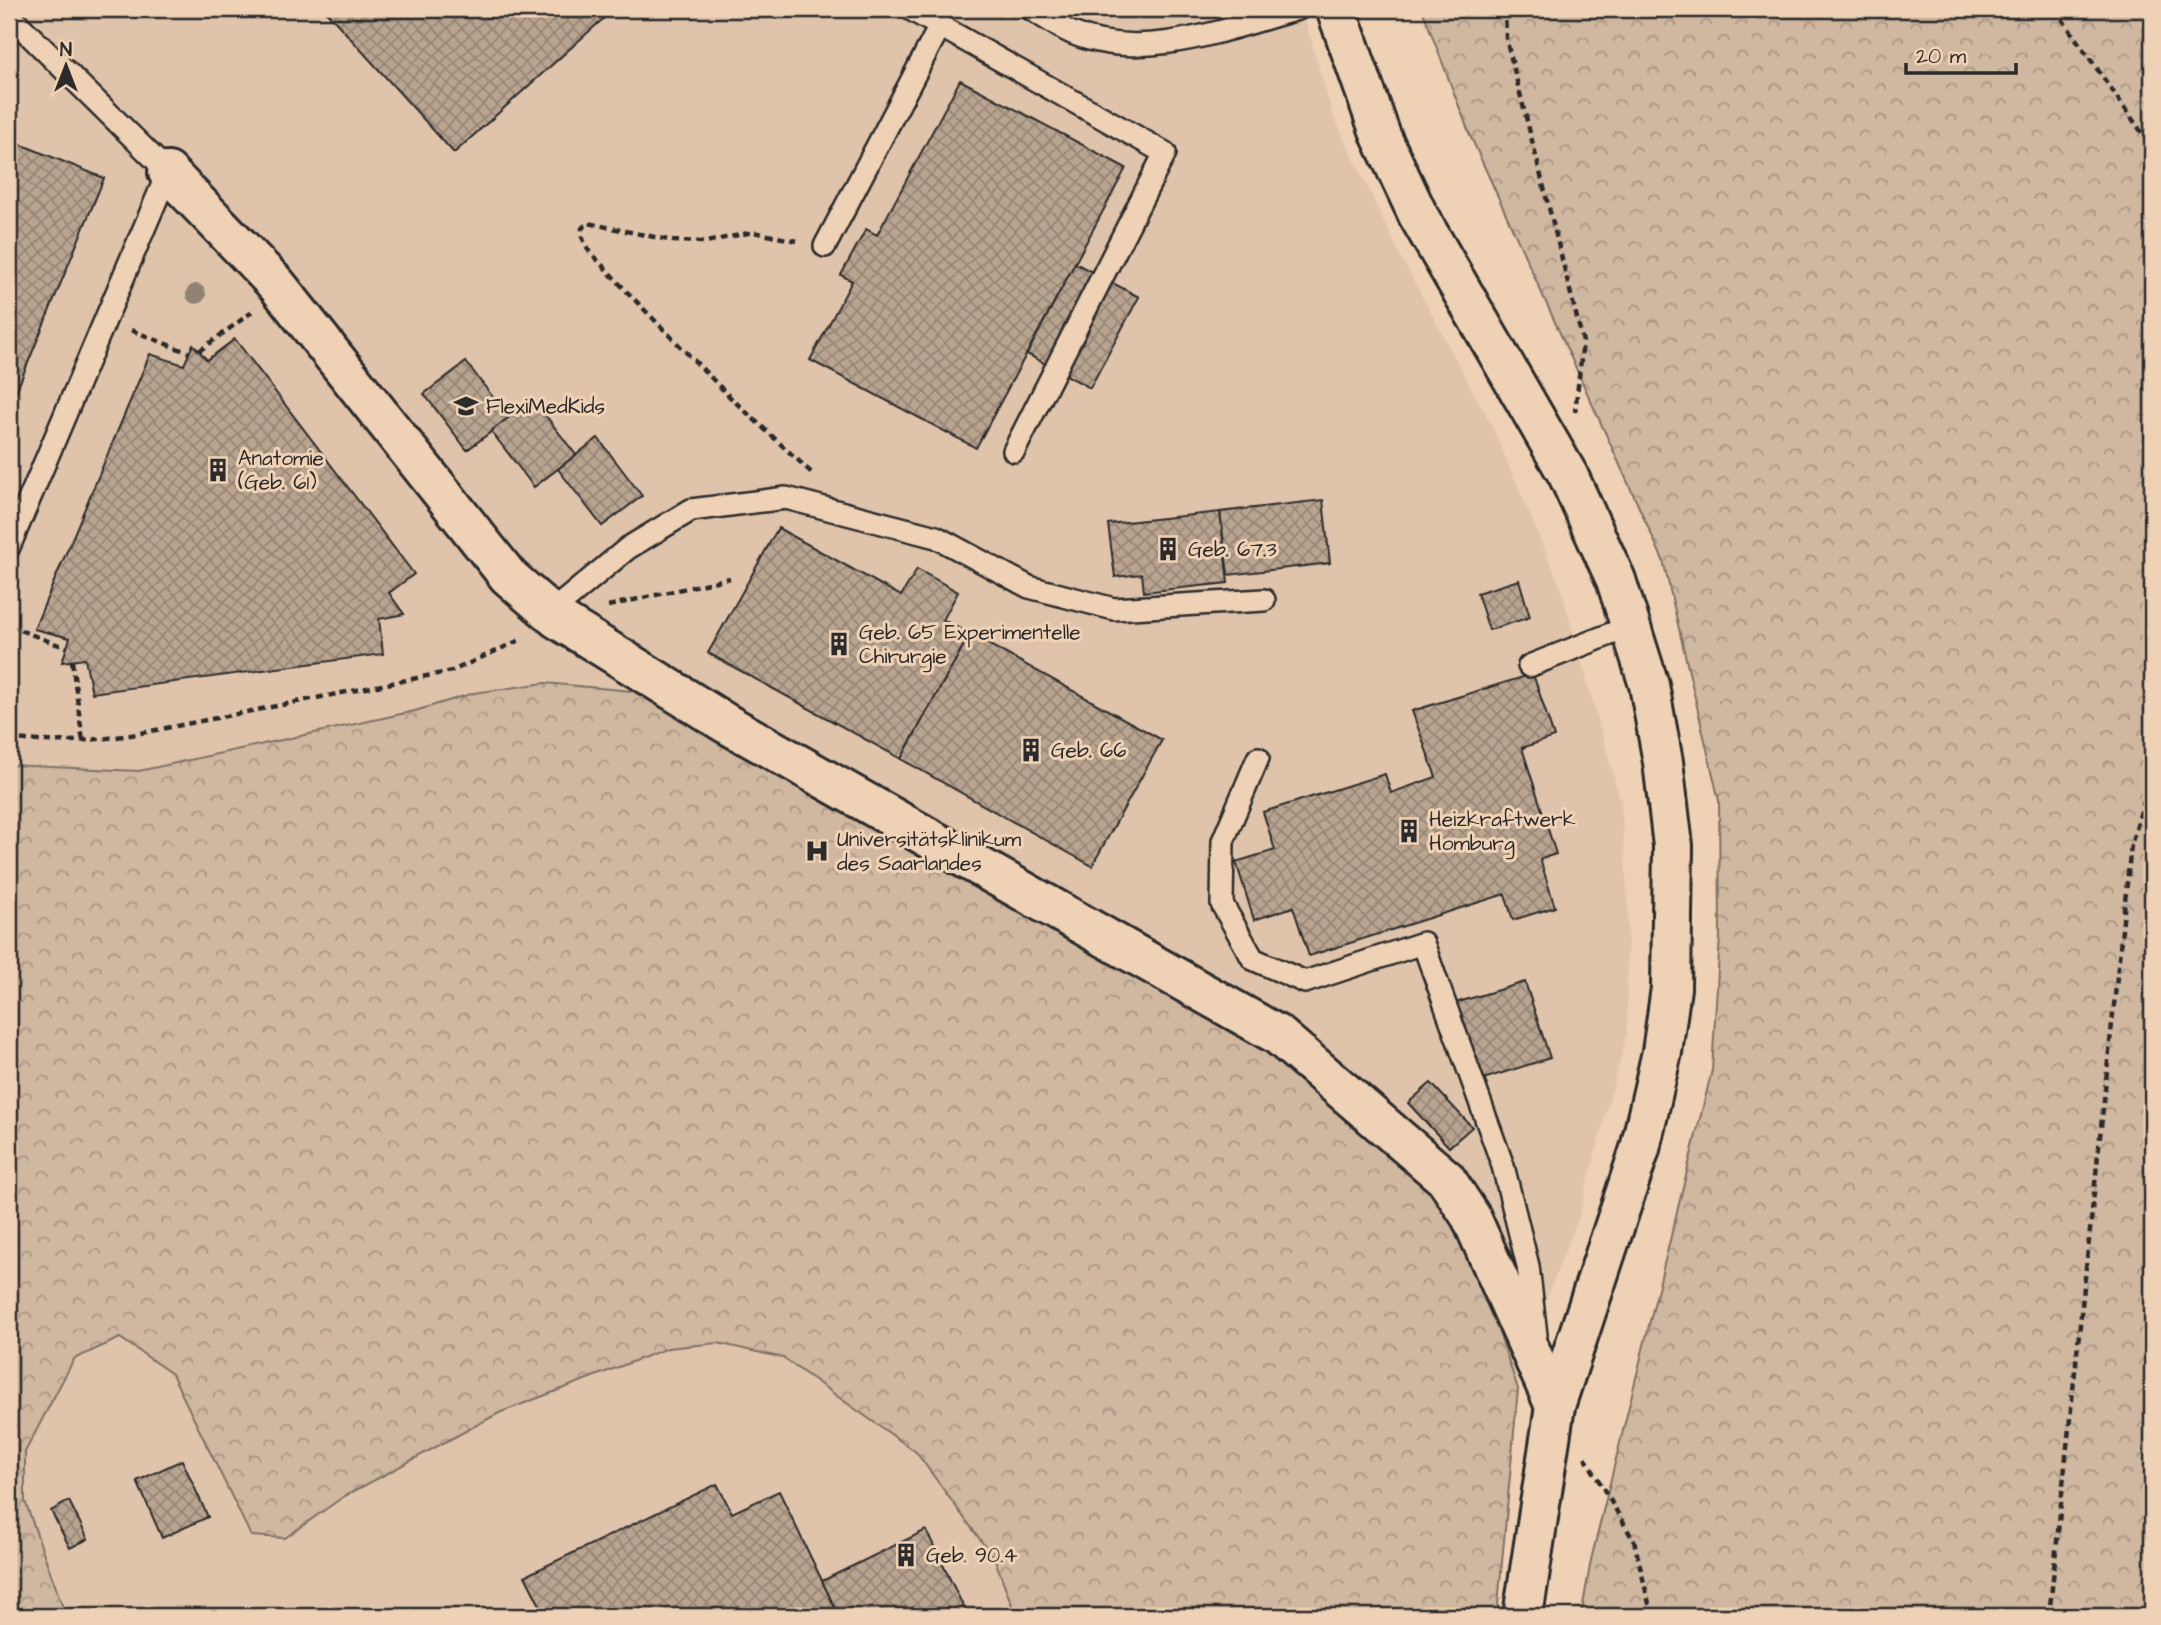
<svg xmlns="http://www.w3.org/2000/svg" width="2161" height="1625" font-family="'Architects Daughter',sans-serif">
  <defs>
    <pattern id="forest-crowns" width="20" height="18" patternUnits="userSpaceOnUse" patternTransform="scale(1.75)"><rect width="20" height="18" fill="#cfb7a0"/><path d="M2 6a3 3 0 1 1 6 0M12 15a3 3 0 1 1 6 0" fill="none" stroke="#a89583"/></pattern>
    <pattern id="building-cross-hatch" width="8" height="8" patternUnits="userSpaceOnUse" patternTransform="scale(1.75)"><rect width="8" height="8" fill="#b9a490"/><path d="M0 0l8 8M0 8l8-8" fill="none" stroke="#978676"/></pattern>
  </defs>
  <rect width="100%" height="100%" fill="#efd2b6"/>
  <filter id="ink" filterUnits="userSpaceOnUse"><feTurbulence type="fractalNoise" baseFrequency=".0143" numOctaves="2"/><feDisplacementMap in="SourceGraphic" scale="14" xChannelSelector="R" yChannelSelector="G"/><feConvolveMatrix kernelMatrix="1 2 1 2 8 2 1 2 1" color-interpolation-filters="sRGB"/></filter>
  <g filter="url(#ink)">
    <polygon fill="#dfc4ab" points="9,9 1302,9 1333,115 1402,259 1493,428 1560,585 1621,802 1628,901 1627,1033 1579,1217 1549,1292 1518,1389 1497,1616 9,1616"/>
    <g fill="url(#forest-crowns)" stroke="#7d7166" stroke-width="2">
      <polygon points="1422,9 2152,9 2152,1616 1581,1616 1591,1560 1712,1070 1720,936 1719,801 1663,560 1470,135"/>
      <polygon points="545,683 632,691 1274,1050 1436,1188 1489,1303 1518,1389 1497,1616 1016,1616 995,1560 916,1452 783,1358 718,1343 668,1348 499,1413 343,1497 285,1538 251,1536 172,1374 120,1338 74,1359 25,1452 25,1501 66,1616 9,1616 9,765 139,771 415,711 474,693"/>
    </g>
    <g fill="url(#building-cross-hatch)" stroke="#2b2b2b" stroke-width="2">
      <polygon points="324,9 614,9 454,153"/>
      <polygon points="960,80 1126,168 976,448 810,360 852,281 841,275 866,229 877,235"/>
      <polygon points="15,142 104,178 9,409 9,158"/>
      <polygon points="1075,263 1139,297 1090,388 1027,354"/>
      <polygon points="235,339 414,574 389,593 404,614 379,619 383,654 92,693 85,659 62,662 70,638 34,629 150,354 184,365 193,344 207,360"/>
      <polygon points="466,362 509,418 467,450 424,394"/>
      <polygon points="533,399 576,455 534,487 491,431"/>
      <polygon points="598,438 642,496 602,526 558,469"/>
      <polygon points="1323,500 1330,563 1228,575 1220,512"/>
      <polygon points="1220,512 1228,583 1144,592 1142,574 1115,577 1108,524"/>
      <polygon points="778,528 901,596 917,569 958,592 943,620 970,634 901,759 708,653"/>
      <polygon points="1519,580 1530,617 1489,630 1477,593"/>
      <polygon points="970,634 1162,740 1092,866 901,759"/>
      <polygon points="1533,674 1554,737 1522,748 1556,854 1540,859 1555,907 1513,920 1505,894 1309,956 1293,907 1254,920 1236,862 1275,850 1263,812 1385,774 1391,793 1436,777 1412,711"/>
      <polygon points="1525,982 1550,1058 1477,1081 1452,1004"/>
      <polygon points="1431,1083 1472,1127 1449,1147 1408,1103"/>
      <polygon points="182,1460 208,1517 162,1538 137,1481"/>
      <polygon points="717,1484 732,1513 779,1491 839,1616 533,1616 543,1611 525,1576"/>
      <polygon points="69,1501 88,1539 70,1548 51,1511"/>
      <polygon points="926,1530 968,1616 839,1616 822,1581"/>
    </g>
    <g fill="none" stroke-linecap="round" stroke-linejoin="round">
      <g stroke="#2b2b2b" stroke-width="26">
        <g id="service">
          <polyline points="910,9 1165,153 1014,451"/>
          <path d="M1031 9C1044 17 1058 27 1072 33 1143 63 1229 28 1298 9"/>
          <polyline points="9,15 168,172 9,547"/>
          <polyline points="825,246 940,26"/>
          <polyline points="550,613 628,548 691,510 786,498 936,537 1029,587 1114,609 1264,600"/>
          <polyline points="1529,666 1631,626"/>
          <polyline points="1258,758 1223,841 1222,904 1253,959 1305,982 1423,943 1503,1166 1528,1266 1536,1335"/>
        </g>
      </g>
      <g stroke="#2b2b2b" stroke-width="44">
        <polyline id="minor" points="168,172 277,285 508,576 556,618 727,724 1278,1035 1446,1179 1471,1217 1555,1406"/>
      </g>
      <g stroke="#2b2b2b" stroke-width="44">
        <polyline id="tertiary" points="1336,9 1381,136 1418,215 1568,475 1616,580 1649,685 1663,762 1673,846 1671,988 1662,1052 1640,1149 1555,1406 1523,1616"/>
      </g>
      <g stroke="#2b2b2b" stroke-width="4.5" stroke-dasharray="7 5" stroke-linecap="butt">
        <polyline points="1505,9 1506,38 1583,342 1575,412"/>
        <polyline points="2055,9 2152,147"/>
        <polyline points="797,241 753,232 706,242 673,241 588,223 582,228 582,237 589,251 632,297 731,398 814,475"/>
        <polyline points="131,330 189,353"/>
        <polyline points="199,351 252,312"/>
        <polyline points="608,606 730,578"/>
        <polyline points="9,626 67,648"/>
        <polyline points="72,661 83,742"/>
        <path d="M9 738C51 744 89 741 131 735L452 671 522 639"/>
        <polyline points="1585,1457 1634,1541 1652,1616"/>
        <polyline points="2049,1616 2131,845 2152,774"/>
      </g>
      <use href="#service" stroke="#efd2b6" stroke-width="21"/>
      <use href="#minor" stroke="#efd2b6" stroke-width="38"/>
      <use href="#tertiary" stroke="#efd2b6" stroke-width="38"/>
    </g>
    <circle fill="#918273" cx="196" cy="294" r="10"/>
  </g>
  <defs>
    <g id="school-bare" transform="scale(1.89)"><path d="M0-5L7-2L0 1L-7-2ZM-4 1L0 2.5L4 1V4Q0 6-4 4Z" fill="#2b2b2b" stroke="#efd2b6" stroke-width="2.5" paint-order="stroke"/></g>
    <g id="building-bare" transform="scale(1.89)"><path d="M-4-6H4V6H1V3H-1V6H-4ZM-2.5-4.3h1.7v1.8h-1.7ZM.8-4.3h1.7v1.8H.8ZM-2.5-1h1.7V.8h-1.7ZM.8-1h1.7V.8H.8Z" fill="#2b2b2b" stroke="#efd2b6" stroke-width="2.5" paint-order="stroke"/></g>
    <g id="hospital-bare" transform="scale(1.89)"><path d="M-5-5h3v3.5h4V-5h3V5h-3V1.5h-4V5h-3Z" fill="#2b2b2b" stroke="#efd2b6" stroke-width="2.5" paint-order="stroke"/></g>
  </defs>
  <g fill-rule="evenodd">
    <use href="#school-bare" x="466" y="406"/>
    <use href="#building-bare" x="218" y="470"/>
    <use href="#building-bare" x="1168" y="549"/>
    <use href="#building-bare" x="839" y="644"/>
    <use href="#building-bare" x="1031" y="750"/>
    <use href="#building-bare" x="1409" y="831"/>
    <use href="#hospital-bare" x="817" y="851"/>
    <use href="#building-bare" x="906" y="1555"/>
  </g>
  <g text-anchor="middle" stroke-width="6" stroke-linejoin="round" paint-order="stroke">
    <g font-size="21" fill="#2b2b2b" stroke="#efd2b6" text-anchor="start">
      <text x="486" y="413">FlexiMedKids</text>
      <text x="238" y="465">Anatomie<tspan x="238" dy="24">(Geb. 61)</tspan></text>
      <text x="1188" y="556">Geb. 67.3</text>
      <text x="859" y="639">Geb. 65 Experimentelle<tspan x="859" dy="24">Chirurgie</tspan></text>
      <text x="1051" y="757">Geb. 66</text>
      <text x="1429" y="826">Heizkraftwerk<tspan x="1429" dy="24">Homburg</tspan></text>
      <text x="837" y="846">Universitätsklinikum<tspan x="837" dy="24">des Saarlandes</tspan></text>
      <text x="926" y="1562">Geb. 90.4</text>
    </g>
  </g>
  <rect width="2161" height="1625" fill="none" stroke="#efd2b6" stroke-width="35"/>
  <rect x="18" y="18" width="2126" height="1590" fill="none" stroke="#2b2b2b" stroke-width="2.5" filter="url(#ink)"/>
  <g transform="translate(66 66)" stroke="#efd2b6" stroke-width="5" paint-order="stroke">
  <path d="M0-5L12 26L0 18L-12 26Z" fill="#2b2b2b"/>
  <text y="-10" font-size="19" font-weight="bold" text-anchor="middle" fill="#2b2b2b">N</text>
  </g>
  <path d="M1906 63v10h110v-10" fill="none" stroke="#2b2b2b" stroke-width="3.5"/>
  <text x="1916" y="63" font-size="21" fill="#2b2b2b" stroke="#efd2b6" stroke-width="5" paint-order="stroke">20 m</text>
</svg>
